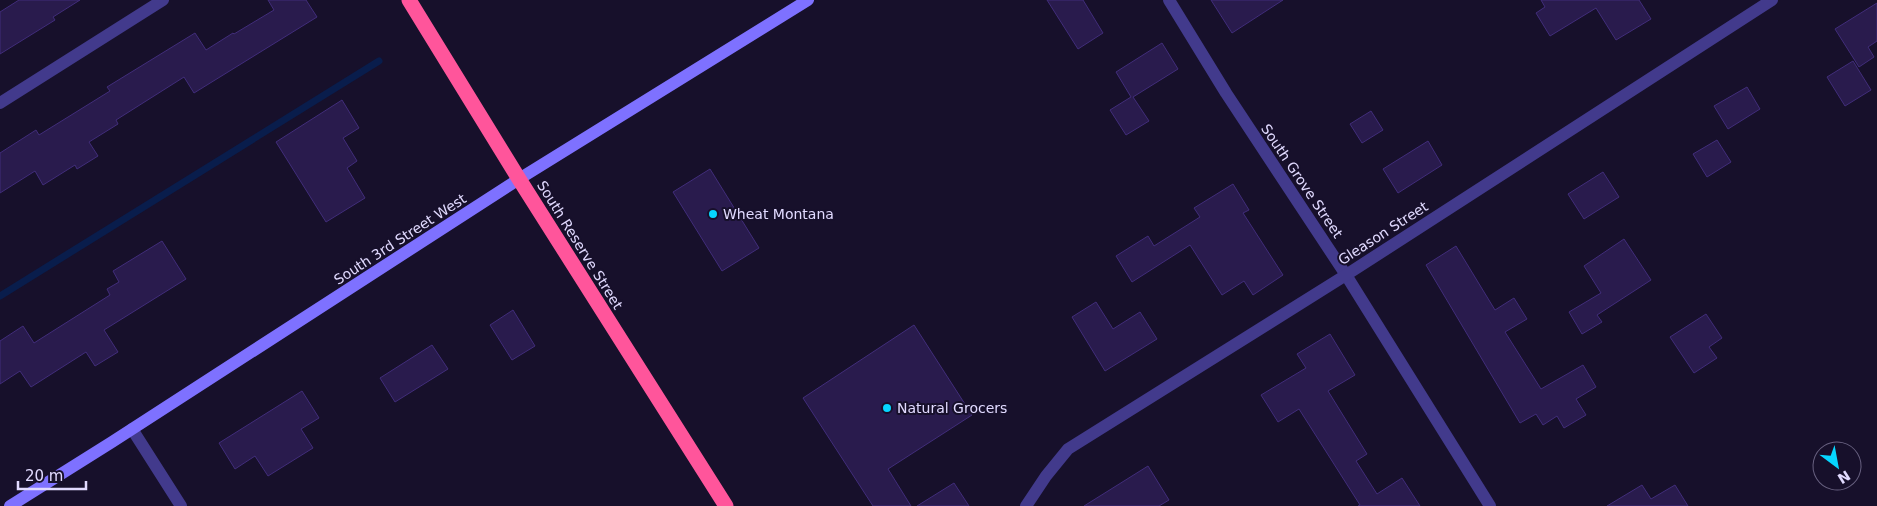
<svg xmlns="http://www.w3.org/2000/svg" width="1877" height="506" font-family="'DejaVu Sans',sans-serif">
  <rect width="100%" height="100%" fill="#17102b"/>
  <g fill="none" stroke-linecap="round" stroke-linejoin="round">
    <polyline stroke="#091d4c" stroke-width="7" points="0,296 379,61"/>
  </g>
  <g fill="#291b4d" stroke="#412d7a">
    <polygon points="19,0 80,0 53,17 55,20 0,54 0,12"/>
    <polygon points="268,0 306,0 317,17 194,93 184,77 116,120 118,124 89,142 98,156 77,169 75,165 43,185 35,171 0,193 0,153 36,130 39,135 110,91 107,87 195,33 206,50 233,33 234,34 274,10"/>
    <polygon points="1047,0 1083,0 1103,33 1078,49"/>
    <polygon points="1211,0 1283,0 1232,33"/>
    <polygon points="1541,0 1639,0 1651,19 1616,40 1596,8 1550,36 1536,13 1545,7"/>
    <polygon points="1877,3 1877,41 1868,47 1874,57 1859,67 1835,29"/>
    <polygon points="1162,43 1178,69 1133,97 1149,121 1126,135 1110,110 1131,97 1116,72"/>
    <polygon points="1853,61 1871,90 1845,106 1827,77"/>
    <polygon points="1747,87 1760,109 1728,129 1714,106"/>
    <polygon points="342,100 359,128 343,138 357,161 347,168 365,198 326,222 276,142"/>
    <polygon points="1371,111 1383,130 1362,143 1350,124"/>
    <polygon points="1717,140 1731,162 1707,177 1693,154"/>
    <polygon points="1428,141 1442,165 1398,193 1383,169"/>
    <polygon points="710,169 759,248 722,271 673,192"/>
    <polygon points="1603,172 1619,197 1584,219 1568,194"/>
    <polygon points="1233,184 1249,210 1243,213 1283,275 1253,295 1244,281 1222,295 1190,245 1132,282 1116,256 1148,236 1154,246 1200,217 1194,208"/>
    <polygon points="1624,239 1651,280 1597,315 1602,322 1582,334 1569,312 1601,293 1584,266"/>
    <polygon points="162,241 186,279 104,330 118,352 95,366 86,352 31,387 20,371 0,384 0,341 23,326 34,343 110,295 107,289 119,282 113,271"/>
    <polygon points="1456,246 1495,310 1514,298 1527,319 1505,332 1541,389 1583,365 1596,387 1576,399 1586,415 1564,428 1557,416 1543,425 1536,414 1520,423 1426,265"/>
    <polygon points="1096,302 1113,329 1140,312 1157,339 1105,371 1072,317"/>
    <polygon points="513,310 535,346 512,360 490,325"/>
    <polygon points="1706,314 1722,338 1709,347 1717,358 1694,373 1670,337"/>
    <polygon points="914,325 972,415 888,469 911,506 873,506 803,398"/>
    <polygon points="1330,334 1355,375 1328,391 1367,454 1356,461 1377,494 1402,478 1420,506 1358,506 1360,505 1299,409 1278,422 1261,395 1306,368 1297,354"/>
    <polygon points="432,345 448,369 395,402 380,378"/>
    <polygon points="302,391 319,418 301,429 313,448 268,476 255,456 235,469 219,443"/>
    <polygon points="1148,466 1169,500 1159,506 1084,506"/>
    <polygon points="954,483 969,506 917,506"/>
    <polygon points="1642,485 1651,499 1675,485 1688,506 1607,506"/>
  </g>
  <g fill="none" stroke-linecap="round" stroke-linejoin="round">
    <g stroke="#423a8c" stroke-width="12">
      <polyline points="1169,0 1226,93 1346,275 1490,506"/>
      <polyline points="0,103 163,0"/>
      <polyline points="132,429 181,506"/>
      <polyline points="1026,506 1046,476 1068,449 1346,275 1772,0"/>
    </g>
    <polyline stroke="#7e71ff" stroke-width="12" points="10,506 112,442 519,179 808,0"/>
    <polyline stroke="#ff559b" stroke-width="15" points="409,0 519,179 726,506"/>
  </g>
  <g fill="#06d6ff" stroke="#17102b" stroke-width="2">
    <circle cx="713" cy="214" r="5"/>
    <circle cx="887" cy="408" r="5"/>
  </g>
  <g text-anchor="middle" stroke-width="4" stroke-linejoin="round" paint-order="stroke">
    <g font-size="14" fill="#e1daff" stroke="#17102b">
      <text transform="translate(1302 181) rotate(56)" y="5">South Grove Street</text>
      <text transform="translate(1383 233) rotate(-33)" y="5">Gleason Street</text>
      <text transform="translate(400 239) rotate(-33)" y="5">South 3rd Street West</text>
      <text transform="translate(580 245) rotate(58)" y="5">South Reserve Street</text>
    </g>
    <g font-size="14" fill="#e1daff" stroke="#17102b" text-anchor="start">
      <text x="723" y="219">Wheat Montana</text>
      <text x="897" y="413">Natural Grocers</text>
    </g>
  </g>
  <g transform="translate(1837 466) rotate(148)"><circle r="24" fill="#17102b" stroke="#686180"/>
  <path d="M0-4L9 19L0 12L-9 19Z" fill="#06d6ff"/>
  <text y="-8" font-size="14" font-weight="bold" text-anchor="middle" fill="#e1daff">N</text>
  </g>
  <path d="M18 481v8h68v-8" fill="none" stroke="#e1daff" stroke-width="2.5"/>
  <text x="25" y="481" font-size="15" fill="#e1daff" stroke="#17102b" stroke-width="4" paint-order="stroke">20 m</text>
</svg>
